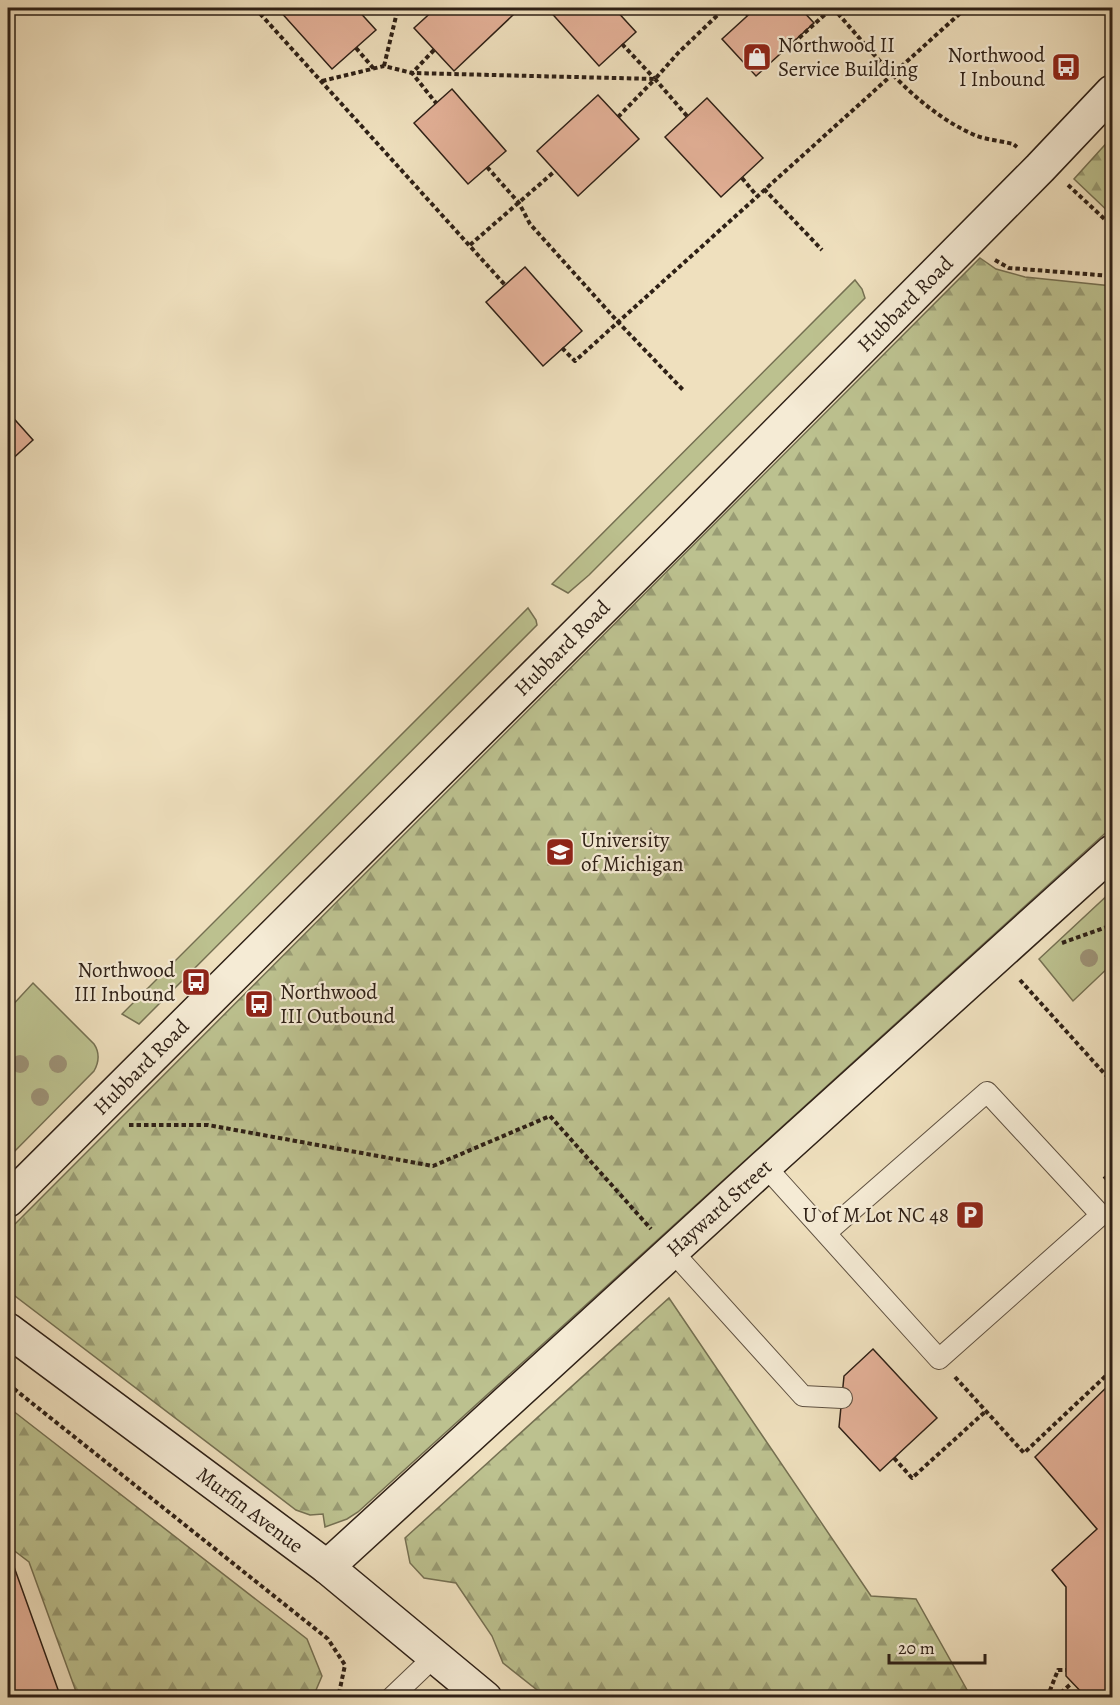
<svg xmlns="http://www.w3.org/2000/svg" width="1120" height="1705" font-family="Alegreya,serif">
  <defs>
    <pattern id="forest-firs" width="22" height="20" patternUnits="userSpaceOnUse" patternTransform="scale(1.5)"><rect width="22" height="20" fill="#bcc18f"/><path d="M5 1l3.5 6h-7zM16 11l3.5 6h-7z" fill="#999c74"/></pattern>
  </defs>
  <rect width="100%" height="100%" fill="#efe0be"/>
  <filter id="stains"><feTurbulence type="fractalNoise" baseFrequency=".00333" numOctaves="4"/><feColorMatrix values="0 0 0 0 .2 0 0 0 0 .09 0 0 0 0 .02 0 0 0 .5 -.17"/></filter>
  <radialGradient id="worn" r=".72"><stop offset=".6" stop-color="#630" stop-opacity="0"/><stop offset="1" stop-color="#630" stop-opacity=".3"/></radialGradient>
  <g fill="#bcc18f" stroke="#757052" stroke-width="1.5">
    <polygon points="855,280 862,289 865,298 589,575 568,593 552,584"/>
    <polygon points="528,608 536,620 537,625 139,1024 122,1014"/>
    <polygon points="1112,891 1112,964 1073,1001 1039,959"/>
    <path d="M33 983 94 1044C100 1053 99 1062 94 1071L8 1158V1010Z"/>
  </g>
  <g fill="url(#forest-firs)" stroke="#757052" stroke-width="1.5">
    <polygon points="1112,137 1112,215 1074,179"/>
    <path d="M980 258 996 269 1025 277 1112 286V827L358 1512 347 1519 325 1527 323 1514 310 1515 296 1510 15 1296C5 1275 7 1253 9 1230Z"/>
    <polygon points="669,1298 871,1596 916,1599 971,1697 546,1697 503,1663 492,1636 456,1583 424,1578 410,1563 405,1538"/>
    <polygon points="8,1407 307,1639 322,1676 313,1697 78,1697 29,1562 8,1546"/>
  </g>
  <g fill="#e3b097" stroke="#2e2016" stroke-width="1.5">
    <polygon points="280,8 356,8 376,30 332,69 278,9"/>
    <polygon points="436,8 506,8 513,15 454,71 414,28"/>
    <polygon points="547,8 614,8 636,32 599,66"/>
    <polygon points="756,8 800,8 814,23 756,76 722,39"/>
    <polygon points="452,89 506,151 468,184 414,123"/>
    <polygon points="598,95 639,139 578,196 537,151"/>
    <polygon points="707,98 763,158 721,197 665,137"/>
    <polygon points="525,267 582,331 543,366 486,302"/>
    <polygon points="8,412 33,440 8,463"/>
    <polygon points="873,1349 937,1418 880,1471 839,1427 844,1376"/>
    <polygon points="1112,1382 1112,1698 1087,1698 1066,1676 1066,1587 1052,1570 1097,1529 1035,1457"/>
    <polygon points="13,1564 61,1698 8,1698 8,1566"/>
  </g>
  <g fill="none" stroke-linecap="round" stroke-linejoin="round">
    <g stroke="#5e5040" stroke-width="22">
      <g id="lane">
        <polyline points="765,1166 939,1359 1101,1215 987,1092 826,1233"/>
        <polyline points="672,1251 803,1396 842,1398"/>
        <polyline points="391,1698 435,1656"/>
      </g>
    </g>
    <g stroke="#2e2016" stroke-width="36">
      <g id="secondary">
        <polyline points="8,1200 677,534 1040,168 1112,92"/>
        <polyline points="8,1330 327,1567 485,1698"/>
        <polyline points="327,1567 765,1166 1112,852"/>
      </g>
    </g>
    <g stroke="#2e2016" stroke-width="4" stroke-dasharray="4.5 3" stroke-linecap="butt">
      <polyline points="255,8 505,285"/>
      <polyline points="741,8 748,15"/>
      <path d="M833 8C875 55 917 111 977 136 988 140 1002 141 1013 144L1017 147"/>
      <polyline points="622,44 654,78"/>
      <polyline points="356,48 374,69"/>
      <polyline points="788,48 832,8"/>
      <polyline points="434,50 412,73 436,103"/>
      <polyline points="384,66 398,8"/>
      <polyline points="322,81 384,66 412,73 655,79 679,52 725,8"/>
      <polyline points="618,117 655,79 687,116"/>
      <polyline points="487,167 519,203 530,224 618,322 684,391"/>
      <polyline points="742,178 757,196"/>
      <polyline points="1068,185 1112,226"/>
      <polyline points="764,189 822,250"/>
      <polyline points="470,245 555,171"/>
      <polyline points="995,260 1009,268 1112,276"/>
      <polyline points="562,348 575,361 966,8"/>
      <polyline points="1062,943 1112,925"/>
      <polyline points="1020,980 1112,1082"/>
      <polyline points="129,1125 208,1125 433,1166 550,1116 651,1229"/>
      <polyline points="1104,1179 1112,1172"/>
      <polyline points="955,1377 1024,1453 1112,1370"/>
      <polyline points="8,1384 328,1639 345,1665 338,1698"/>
      <polyline points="894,1458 912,1478 986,1411"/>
      <polyline points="1047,1698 1058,1670 1066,1670"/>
      <polyline points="1055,1698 1072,1683"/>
    </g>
    <use href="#lane" stroke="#f5ebd5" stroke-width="20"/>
    <use href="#secondary" stroke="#f5ebd5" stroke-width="33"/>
  </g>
  <g fill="#9c9175">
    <circle cx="1089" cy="958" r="9"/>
    <circle cx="20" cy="1064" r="9"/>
    <circle cx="58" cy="1064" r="9"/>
    <circle cx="40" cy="1097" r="9"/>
  </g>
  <defs>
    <g id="shop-square" transform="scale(1.5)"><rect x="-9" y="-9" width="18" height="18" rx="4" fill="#8f2418" stroke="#f5ebd5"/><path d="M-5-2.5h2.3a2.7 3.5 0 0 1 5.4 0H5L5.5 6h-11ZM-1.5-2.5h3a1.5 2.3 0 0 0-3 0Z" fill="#fff"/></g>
    <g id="bus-square" transform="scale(1.5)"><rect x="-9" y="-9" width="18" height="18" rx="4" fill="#8f2418" stroke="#f5ebd5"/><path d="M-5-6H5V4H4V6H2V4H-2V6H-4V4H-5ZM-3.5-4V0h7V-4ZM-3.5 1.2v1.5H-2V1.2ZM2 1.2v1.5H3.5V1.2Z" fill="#fff"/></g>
    <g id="university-square" transform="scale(1.5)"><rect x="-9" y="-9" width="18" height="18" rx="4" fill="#8f2418" stroke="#f5ebd5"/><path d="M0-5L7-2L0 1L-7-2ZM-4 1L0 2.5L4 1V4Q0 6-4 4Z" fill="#fff"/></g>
    <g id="parking-square" transform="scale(1.5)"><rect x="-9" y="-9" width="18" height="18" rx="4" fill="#8f2418" stroke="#f5ebd5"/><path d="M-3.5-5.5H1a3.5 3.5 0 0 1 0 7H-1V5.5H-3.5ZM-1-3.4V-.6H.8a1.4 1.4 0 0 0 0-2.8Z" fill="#fff"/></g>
  </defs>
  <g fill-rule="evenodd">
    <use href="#shop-square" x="757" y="57"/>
    <use href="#bus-square" x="1066" y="67"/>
    <use href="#university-square" x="560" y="852"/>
    <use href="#bus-square" x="196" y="982"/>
    <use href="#bus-square" x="259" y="1004"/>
    <use href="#parking-square" x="970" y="1215"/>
  </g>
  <g text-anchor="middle" stroke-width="4.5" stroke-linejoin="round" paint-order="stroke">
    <g font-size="21" fill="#2e2016" stroke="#f5ebd5" text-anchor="start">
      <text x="778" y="52">Northwood II<tspan x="778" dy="24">Service Building</tspan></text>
      <text x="1045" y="62" text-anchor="end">Northwood<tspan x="1045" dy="24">I Inbound</tspan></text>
      <text x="581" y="847">University<tspan x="581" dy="24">of Michigan</tspan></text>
      <text x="175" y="977" text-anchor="end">Northwood<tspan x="175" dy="24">III Inbound</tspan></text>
      <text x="280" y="999">Northwood<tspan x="280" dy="24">III Outbound</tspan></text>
      <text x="949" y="1222" text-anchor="end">U of M Lot NC 48</text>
    </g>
    <g font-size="21" fill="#2e2016" stroke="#f5ebd5">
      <text transform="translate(905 304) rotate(-45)" y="7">Hubbard Road</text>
      <text transform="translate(562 648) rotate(-45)" y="7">Hubbard Road</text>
      <text transform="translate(141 1067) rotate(-45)" y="7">Hubbard Road</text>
      <text transform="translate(719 1208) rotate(-42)" y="7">Hayward Street</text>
      <text transform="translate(250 1510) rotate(37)" y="7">Murfin Avenue</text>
    </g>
  </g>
  <rect width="1120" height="1705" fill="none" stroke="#efe0be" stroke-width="30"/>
  <rect x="9" y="9" width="1102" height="1687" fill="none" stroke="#2e2016" stroke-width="3"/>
  <rect x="15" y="15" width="1090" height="1675" fill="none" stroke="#2e2016" stroke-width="1.5"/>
  <path d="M889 1654v9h96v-9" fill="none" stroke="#2e2016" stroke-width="3"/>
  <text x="898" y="1654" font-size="18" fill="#2e2016" stroke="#f5ebd5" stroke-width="4.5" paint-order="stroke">20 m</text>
  <rect width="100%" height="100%" filter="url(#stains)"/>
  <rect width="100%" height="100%" fill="url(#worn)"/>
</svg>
